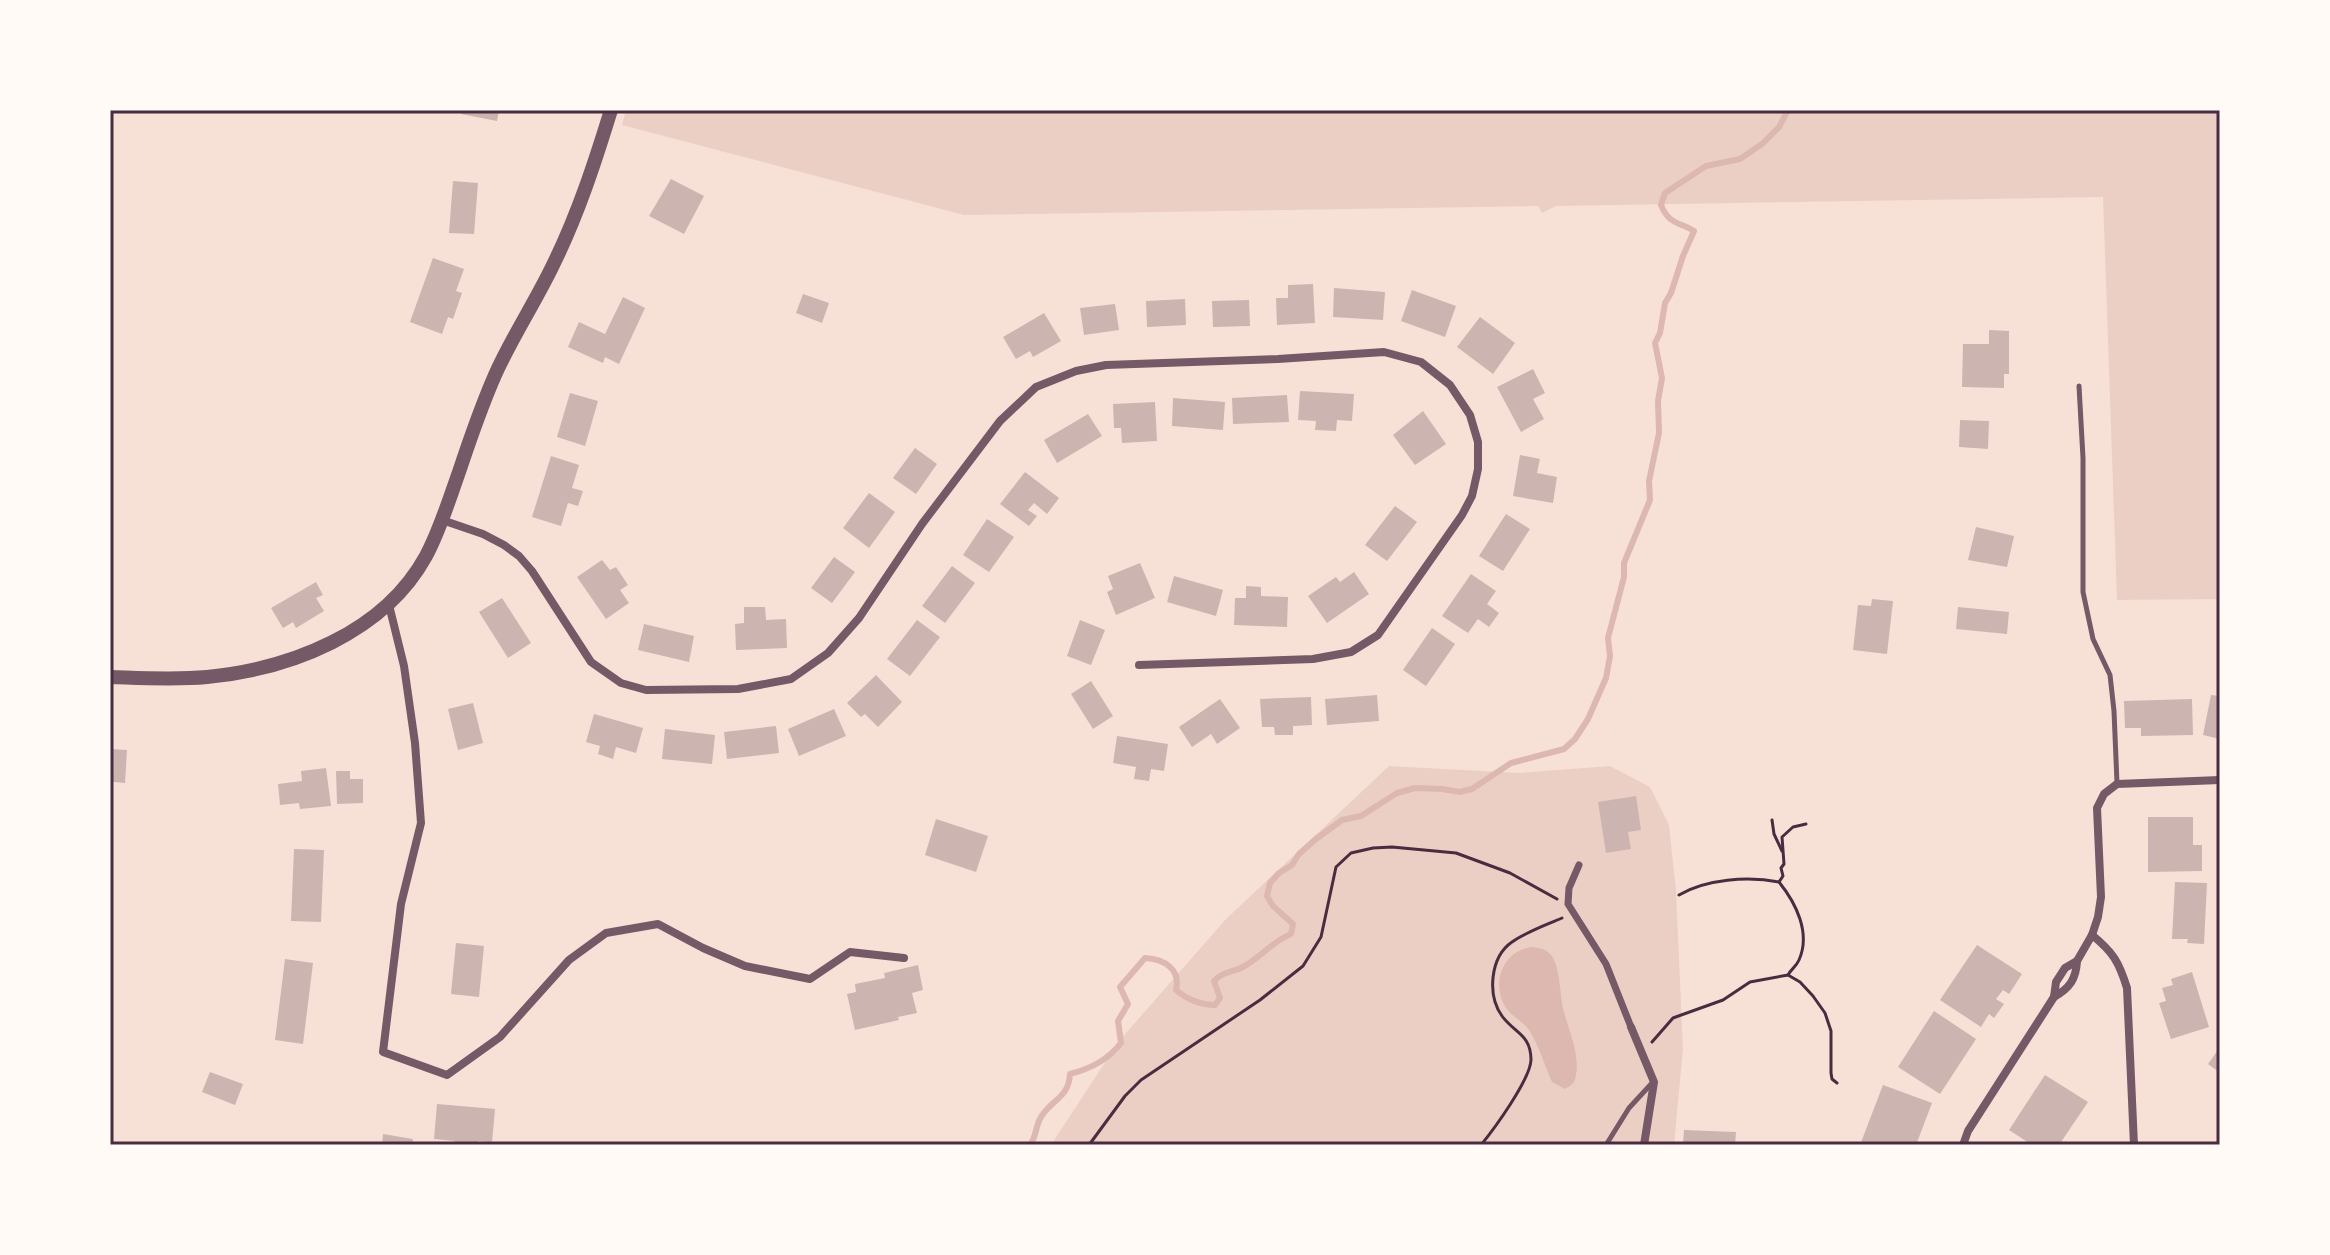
<svg xmlns="http://www.w3.org/2000/svg" width="2330" height="1255" font-family="'Noto Serif',serif">
  <rect width="100%" height="100%" fill="#f7e1d7"/>
  <g fill="#ebcfc5">
    <polygon points="626,110 2220,110 2220,599 2117,600 2103,197 1556,206 1542,213 1538,206 964,215 622,125"/>
    <polygon points="1389,766 1519,773 1610,766 1650,787 1669,825 1676,891 1683,1049 1674,1145 1051,1145 1119,1041 1226,919"/>
  </g>
  <path fill="#dcb8b0" d="M1533 947C1539 948 1546 949 1550 954 1560 964 1560 994 1563 1008 1568 1029 1580 1053 1576 1075 1575 1083 1572 1085 1565 1089L1552 1082C1544 1064 1539 1046 1529 1030 1523 1021 1512 1017 1506 1008 1490 984 1503 949 1533 947Z"/>
  <g fill="none" stroke-linecap="round" stroke-linejoin="round">
    <path stroke="#dcb8b0" stroke-width="6" d="M1030 1145C1036 1137 1035 1130 1039 1121 1047 1101 1069 1100 1070 1074 1090 1069 1108 1060 1121 1043L1118 1021 1128 1004 1120 987 1145 958C1164 959 1181 969 1176 990 1188 1000 1200 1005 1215 1005L1220 998 1214 981C1223 971 1232 973 1243 967 1261 957 1273 941 1291 934L1293 924 1273 906 1267 896 1270 883 1279 873 1292 865 1299 854 1316 839 1342 820 1361 816 1397 793 1415 788 1442 789 1460 792 1472 789 1511 763 1564 749 1575 739 1588 719 1606 678 1610 656 1608 638 1624 577V563L1650 500 1649 481 1659 433 1658 401 1662 378 1655 343 1660 333 1665 303 1671 293 1683 256 1694 231C1680 222 1669 225 1661 205L1665 193 1706 166 1740 159 1762 144 1779 127 1788 110"/>
  </g>
  <g fill="#ccb4b1">
    <polygon points="462,110 499,110 497,121 461,114"/>
    <polygon points="671,179 704,196 684,234 649,216"/>
    <polygon points="453,181 478,183 474,234 449,233"/>
    <polygon points="433,258 464,269 456,291 462,293 453,319 448,317 442,334 410,322"/>
    <polygon points="1313,284 1315,323 1277,325 1276,298 1288,298 1288,285"/>
    <polygon points="1334,288 1385,292 1383,320 1333,317"/>
    <polygon points="1412,290 1456,306 1445,337 1401,321"/>
    <polygon points="803,294 829,303 822,323 796,313"/>
    <polygon points="623,297 645,308 619,364 605,357 603,363 568,347 579,322 605,334"/>
    <polygon points="1185,299 1186,325 1147,327 1146,301"/>
    <polygon points="1249,300 1250,326 1213,327 1212,301"/>
    <polygon points="1115,304 1119,330 1084,335 1080,308"/>
    <polygon points="1044,313 1061,341 1033,357 1030,351 1016,359 1003,337"/>
    <polygon points="1480,317 1515,343 1493,374 1457,347"/>
    <polygon points="1989,330 2009,331 2009,374 2004,374 2004,388 1962,387 1963,344 1989,344"/>
    <polygon points="1533,369 1545,393 1533,399 1544,419 1521,432 1497,387"/>
    <polygon points="1300,391 1354,394 1352,421 1337,420 1336,431 1315,430 1316,421 1298,420"/>
    <polygon points="570,393 598,401 585,446 557,437"/>
    <polygon points="1287,395 1289,422 1233,424 1232,398"/>
    <polygon points="1173,398 1225,402 1223,430 1172,426"/>
    <polygon points="1155,402 1157,441 1122,443 1121,428 1114,428 1113,404"/>
    <polygon points="1423,411 1446,444 1415,465 1393,435"/>
    <polygon points="1088,414 1102,436 1057,463 1044,440"/>
    <polygon points="1960,420 1989,421 1988,449 1959,447"/>
    <polygon points="915,448 937,464 916,494 893,478"/>
    <polygon points="1520,455 1540,459 1537,473 1557,477 1553,503 1513,496"/>
    <polygon points="551,456 579,465 572,488 583,491 578,506 568,503 561,526 532,517"/>
    <polygon points="1025,472 1059,498 1047,514 1034,503 1028,510 1037,516 1029,526 1000,504"/>
    <polygon points="869,493 895,512 869,548 843,528"/>
    <polygon points="1395,506 1417,522 1387,561 1365,545"/>
    <polygon points="1506,514 1530,529 1503,571 1479,556"/>
    <polygon points="987,519 1014,537 989,572 963,555"/>
    <polygon points="1976,527 2014,536 2007,567 1968,560"/>
    <polygon points="834,557 855,572 832,603 811,588"/>
    <polygon points="602,560 610,570 616,567 628,585 620,590 629,603 606,619 577,577"/>
    <polygon points="1140,563 1155,598 1116,615 1107,592 1113,589 1108,576"/>
    <polygon points="952,566 975,583 945,623 922,606"/>
    <polygon points="1354,572 1369,594 1327,623 1308,596 1336,577 1340,582"/>
    <polygon points="1471,574 1496,591 1487,604 1499,613 1489,627 1478,619 1468,633 1442,616"/>
    <polygon points="1174,576 1223,590 1216,616 1167,602"/>
    <polygon points="316,582 323,595 316,598 324,611 296,628 293,622 283,628 271,608"/>
    <polygon points="1246,586 1261,587 1261,596 1288,597 1287,627 1234,625 1235,598 1246,598"/>
    <polygon points="502,598 531,643 508,658 479,612"/>
    <polygon points="1872,599 1893,601 1887,654 1853,650 1858,605 1871,606"/>
    <polygon points="744,607 765,607 766,620 786,619 787,648 736,650 735,624 744,623"/>
    <polygon points="1958,607 2009,612 2007,634 1956,629"/>
    <polygon points="917,620 940,637 910,676 887,659"/>
    <polygon points="1080,620 1105,630 1091,665 1067,656"/>
    <polygon points="644,624 694,636 689,662 638,650"/>
    <polygon points="1432,628 1455,644 1426,686 1403,670"/>
    <polygon points="876,675 902,702 878,727 865,714 861,717 847,703"/>
    <polygon points="1091,681 1113,716 1093,729 1071,694"/>
    <polygon points="1377,695 1379,721 1327,725 1325,699"/>
    <polygon points="2211,695 2220,696 2220,739 2203,735"/>
    <polygon points="1311,697 1312,725 1293,726 1293,735 1275,735 1274,727 1262,727 1260,699"/>
    <polygon points="1220,699 1240,728 1217,744 1211,734 1192,747 1179,727"/>
    <polygon points="2192,699 2193,735 2141,736 2141,728 2125,728 2124,701"/>
    <polygon points="473,703 483,743 458,750 448,709"/>
    <polygon points="834,709 846,736 799,756 788,729"/>
    <polygon points="594,714 643,728 636,753 616,747 613,759 598,754 600,746 586,742"/>
    <polygon points="776,726 779,753 727,759 724,732"/>
    <polygon points="665,729 715,735 712,764 662,759"/>
    <polygon points="1117,736 1168,744 1164,771 1151,769 1149,781 1134,779 1136,767 1113,763"/>
    <polygon points="110,749 127,750 125,783 113,782 112,791 110,791"/>
    <polygon points="326,768 331,806 300,809 299,803 280,805 278,784 302,781 301,771"/>
    <polygon points="336,771 350,771 350,779 363,779 363,803 337,804"/>
    <polygon points="1636,796 1641,830 1628,832 1631,849 1606,853 1598,802"/>
    <polygon points="2148,817 2193,817 2193,845 2202,845 2202,871 2148,872"/>
    <polygon points="936,819 988,836 976,872 925,855"/>
    <polygon points="294,849 324,850 321,922 291,921"/>
    <polygon points="2175,882 2207,883 2204,944 2187,943 2188,939 2172,939"/>
    <polygon points="456,943 484,946 479,997 451,994"/>
    <polygon points="1977,945 2022,974 2009,994 2003,990 1996,999 2004,1004 1994,1018 1989,1014 1981,1027 1940,1000"/>
    <polygon points="285,959 313,963 303,1044 275,1040"/>
    <polygon points="918,965 923,990 912,993 917,1013 898,1017 899,1020 855,1030 847,994 856,992 855,984 885,978 884,973"/>
    <polygon points="2192,972 2209,1027 2171,1039 2159,1003 2166,1001 2162,988 2173,985 2171,979"/>
    <polygon points="1934,1011 1976,1039 1940,1094 1898,1067"/>
    <polygon points="2220,1047 2220,1073 2208,1064"/>
    <polygon points="210,1072 243,1084 235,1105 202,1092"/>
    <polygon points="2045,1075 2088,1102 2059,1145 2032,1145 2009,1130"/>
    <polygon points="1883,1085 1932,1103 1916,1145 1860,1145"/>
    <polygon points="437,1104 495,1109 492,1142 478,1141 478,1145 454,1145 455,1141 434,1139"/>
    <polygon points="1684,1130 1736,1132 1735,1145 1683,1145"/>
    <polygon points="383,1134 413,1139 412,1145 382,1145"/>
  </g>
  <g fill="none" stroke-linecap="round" stroke-linejoin="round">
    <g stroke="#4a2c40" stroke-width="3">
      <polyline points="1772,820 1774,834 1782,851"/>
      <path d="M1779 882C1796 903 1811 933 1799 960 1796 967 1791 969 1788 975"/>
      <path d="M1679 895C1706 879 1748 876 1779 882L1783 876 1781 868 1784 864 1782 837 1793 827 1806 824"/>
      <polyline points="1652,1042 1673,1018 1723,1000 1750,982 1788,975 1800,982 1813,996 1825,1013 1831,1031 1831,1073 1832,1079 1837,1083"/>
      <polyline points="1089,1145 1125,1096 1141,1080 1260,1000 1303,966 1321,937 1336,867 1351,853 1373,848 1392,847 1456,853 1510,873 1557,899"/>
      <path d="M1481 1145C1494 1129 1530 1080 1531 1060 1531 1034 1514 1033 1502 1016 1487 995 1490 957 1512 942 1526 932 1546 925 1562 918"/>
    </g>
    <g stroke="#755966" stroke-width="5">
      <polyline points="2079,386 2083,458 2083,592 2093,639 2110,675 2114,711 2117,783"/>
      <polyline points="1606,1145 1629,1108 1653,1082"/>
    </g>
    <polyline stroke="#755966" stroke-width="7" points="1579,865 1569,888 1568,904 1606,964 1631,1027"/>
    <g stroke="#755966" stroke-width="8">
      <polyline points="442,520 483,534 504,545 519,556 532,571 591,662 621,683 646,690 738,689 791,679 828,653 859,618 922,524 1000,421 1036,387 1076,371 1106,365 1278,359 1384,352 1421,362 1450,385 1470,415 1478,442 1478,469 1472,496 1462,515 1378,635 1351,652 1313,659 1139,665"/>
      <polyline points="389,605 404,666 415,743 421,823 401,904 383,1052 447,1075 500,1037 569,960 606,933 658,924 703,948 745,966 810,979 850,952 904,958"/>
      <path d="M2092 935C2113 952 2119 962 2127 988L2134 1145"/>
      <path d="M2054 997C2070 988 2076 979 2077 961"/>
      <polyline points="1631,1027 1654,1082 1644,1145"/>
      <polyline points="1963,1145 1968,1131 2054,997 2056,982 2065,968 2077,961 2092,935 2098,917 2101,897 2097,808 2104,794 2117,784 2220,780"/>
    </g>
    <path stroke="#755966" stroke-width="14" d="M110 677C142 678 175 680 207 677 290 669 384 633 426 556 440 530 449 500 459 472 470 439 481 407 495 375 512 337 536 301 554 263 578 214 595 162 611 110"/>
  </g>
  <rect width="2330" height="1255" fill="none" stroke="#fffaf5" stroke-width="224"/>
  <rect x="112" y="112" width="2106" height="1031" fill="none" stroke="#4a2c40" stroke-width="3"/>
</svg>
